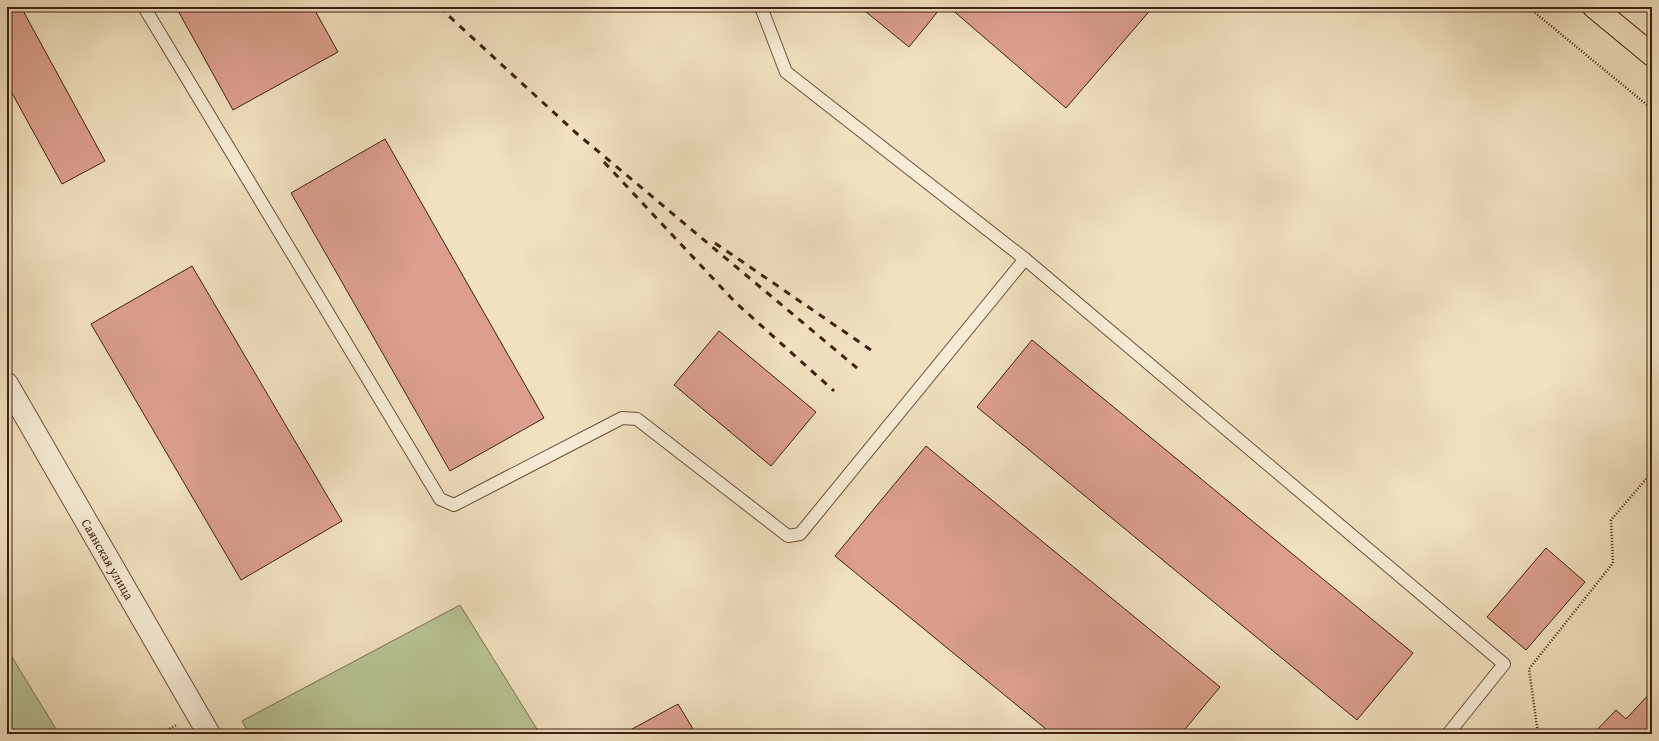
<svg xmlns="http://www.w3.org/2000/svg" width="1659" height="741" font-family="'Gentium Book Plus',serif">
  <rect width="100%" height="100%" fill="#f1e1bf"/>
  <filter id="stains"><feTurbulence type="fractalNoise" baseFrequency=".005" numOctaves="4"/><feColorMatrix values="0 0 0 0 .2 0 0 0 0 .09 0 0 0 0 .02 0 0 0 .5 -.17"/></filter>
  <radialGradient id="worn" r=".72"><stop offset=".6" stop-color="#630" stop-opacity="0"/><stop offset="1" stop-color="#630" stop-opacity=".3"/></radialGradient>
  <g fill="#b8c393" stroke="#7c7254">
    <polygon points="460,605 540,734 249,734 242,721"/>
    <polygon points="7,649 59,734 7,734"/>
  </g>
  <g fill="#dc9f8d" stroke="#402014">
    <polygon points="7,7 21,7 105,161 62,184 7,84"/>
    <polygon points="176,7 313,7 338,52 233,110"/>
    <polygon points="860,7 935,7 939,10 909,47"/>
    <polygon points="949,7 1153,7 1066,108"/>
    <polygon points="385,139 544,418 450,471 291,193"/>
    <polygon points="192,266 342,521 241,580 91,324"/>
    <polygon points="719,331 816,412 771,466 674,385"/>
    <polygon points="1032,340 1413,653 1357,720 977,407"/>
    <polygon points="926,446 1220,687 1181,734 1052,734 835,556"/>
    <polygon points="1546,548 1585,582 1526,650 1487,617"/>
    <polygon points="1652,691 1652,734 1593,734 1616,710 1626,719"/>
    <polygon points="678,704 696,734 623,734"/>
  </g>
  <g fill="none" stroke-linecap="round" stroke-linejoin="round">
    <g stroke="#6c503f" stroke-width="14">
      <g id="service">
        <polyline points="144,7 440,499 454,505 622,418 637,419 788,536 800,534 1025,259"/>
        <polyline points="761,7 786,72 1025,259 1504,664 1448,734"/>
      </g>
    </g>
    <g stroke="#6c503f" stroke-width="24">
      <polyline id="minor" points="7,384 209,734"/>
    </g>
    <g stroke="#402014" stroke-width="24">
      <polyline id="trunk" points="1594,7 1652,55"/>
    </g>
    <g stroke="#402014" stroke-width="2.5" stroke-dasharray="1 2" stroke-linecap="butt">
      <polyline points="1528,7 1652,109"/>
      <polyline points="1645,7 1652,12"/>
      <polyline points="159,734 177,725"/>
      <polyline points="1538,734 1529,669 1613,563 1611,520 1652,472"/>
    </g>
    <use href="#service" stroke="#f6ecd5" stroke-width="12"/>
    <use href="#minor" stroke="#f6ecd5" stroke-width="22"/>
    <use href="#trunk" stroke="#f1e1bf" stroke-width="22"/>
    <g stroke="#402014" stroke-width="3" stroke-dasharray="7 7" stroke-linecap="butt">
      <polyline points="439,7 575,132 857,368"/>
      <polyline points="604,162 735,302 834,391"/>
      <polyline points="715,243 871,350"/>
    </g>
  </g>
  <g text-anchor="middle" stroke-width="4" stroke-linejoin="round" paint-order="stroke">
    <g font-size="13" fill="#402014" stroke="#f6ecd5">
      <text transform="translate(108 559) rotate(60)" y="5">Саянская улица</text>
    </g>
  </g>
  <rect width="1659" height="741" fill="none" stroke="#f1e1bf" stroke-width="24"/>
  <rect x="8" y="8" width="1643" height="725" fill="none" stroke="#402014" stroke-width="2"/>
  <rect x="12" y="12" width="1635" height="717" fill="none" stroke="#402014"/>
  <rect width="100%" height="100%" filter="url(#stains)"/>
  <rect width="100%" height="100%" fill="url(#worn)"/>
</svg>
